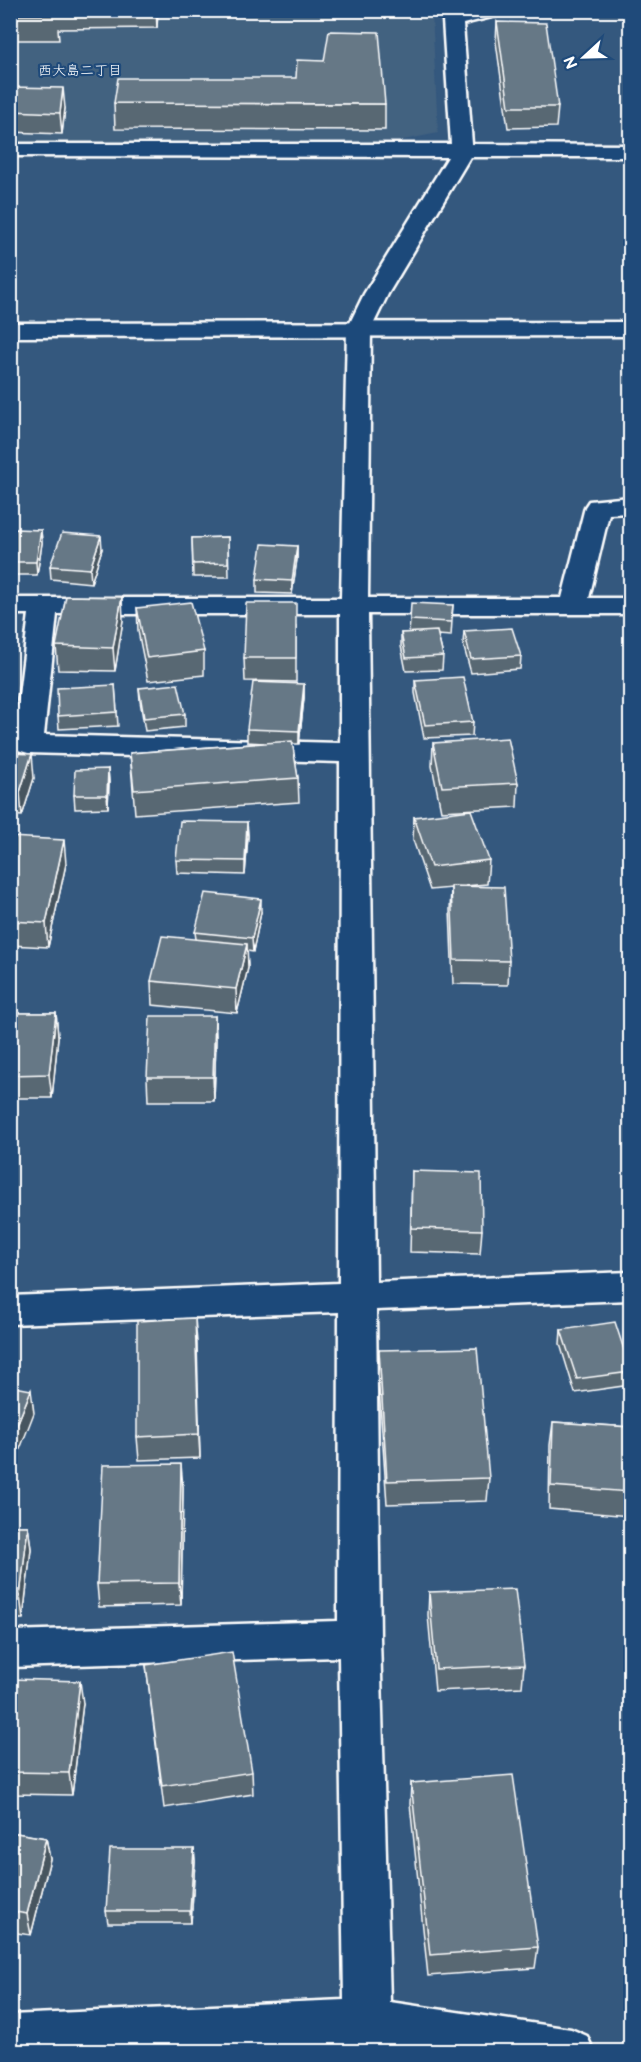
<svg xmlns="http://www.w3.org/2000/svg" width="641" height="2062" font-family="'Balsamiq Sans','Klee One',sans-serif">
  <rect width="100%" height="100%" fill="#34587e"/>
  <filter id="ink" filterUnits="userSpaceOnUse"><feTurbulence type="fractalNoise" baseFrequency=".0167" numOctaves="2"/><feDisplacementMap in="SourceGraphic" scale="12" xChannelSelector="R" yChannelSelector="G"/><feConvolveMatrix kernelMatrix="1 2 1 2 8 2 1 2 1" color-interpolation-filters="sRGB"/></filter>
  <g filter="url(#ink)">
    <polygon fill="#436280" points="10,11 441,11 432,13 438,133 398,141 11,142"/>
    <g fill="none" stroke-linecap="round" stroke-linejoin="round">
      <g stroke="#fff" stroke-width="5">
        <path id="street" d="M469 10H506L504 14 463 24 472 144 630 145V157H470L388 294 371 329 368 598H562L585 507 589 501 630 497V513L609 514 589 598H630V614H368L376 1282 630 1272V1300L376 1310 380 1638 390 2002 571 2029 587 2036 594 2052H411L367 2045 222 2052H10V2015L344 2000 339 1657 10 1667V1631L338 1621 339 1312 10 1324V1296L339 1283 340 762 28 753 18 750 13 744 29 614H10V598H341L347 329 364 294 448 157 10 156V144H451L443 20 446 16ZM57 614H340V743L44 735Z"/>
      </g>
      <g stroke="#fff" stroke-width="5">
        <polygon id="secondary" points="630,322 630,336 10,337 10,323"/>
      </g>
      <use href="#street" fill="#1f4a7a" fill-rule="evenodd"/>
      <use href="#secondary" fill="#1f4a7a" fill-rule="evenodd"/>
    </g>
    <g fill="#586773" stroke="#fff" stroke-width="1.5">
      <polygon points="10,10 158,10 157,28 58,29 59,40 10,40"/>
      <polygon points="497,22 558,107 556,127 508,128 496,42"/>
      <polygon points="10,87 65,108 62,134 10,132"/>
      <polygon points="114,103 385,104 385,130 115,129"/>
      <polygon points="41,530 42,543 37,575 11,575 10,555"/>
      <polygon points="228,537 229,577 193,577 192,538"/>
      <polygon points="297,546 297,559 292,594 257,593 257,579"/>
      <polygon points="102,549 91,583 51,579 50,566"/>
      <polygon points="453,605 451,636 438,635 443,656 442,670 406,671 401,646 401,633 409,633 410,620"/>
      <polygon points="137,608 204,651 204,675 148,681 138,631"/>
      <polygon points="123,620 115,671 58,670 56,646"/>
      <polygon points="296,626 296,682 245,681 244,658"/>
      <polygon points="464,631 521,656 520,669 471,673 463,644"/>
      <polygon points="415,680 473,722 472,736 424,738 415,693"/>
      <polygon points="304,684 304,698 299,744 292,744 298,778 299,802 135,814 130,753 264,743 247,742 247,729"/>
      <polygon points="115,685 118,726 59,729 58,716"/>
      <polygon points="139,688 185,714 185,727 145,731 140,701"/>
      <polygon points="433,743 518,783 517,807 441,811 432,766"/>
      <polygon points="10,753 34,778 22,816 10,815"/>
      <polygon points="108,769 109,782 108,808 75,809 74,795"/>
      <polygon points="414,817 489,860 487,884 466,886 509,961 508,985 453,984 450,910 451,888 430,890 413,840"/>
      <polygon points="247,822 248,836 245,875 177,873 176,860"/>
      <polygon points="10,837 66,864 48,947 10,945"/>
      <polygon points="261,912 253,952 247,951 248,968 237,1013 152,1005 151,981 196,939 195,932"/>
      <polygon points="10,1013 56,1013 58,1037 52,1098 10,1098"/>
      <polygon points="215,1016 216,1039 214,1101 148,1101 147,1077"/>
      <polygon points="412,1171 482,1230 480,1254 410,1252"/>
      <polygon points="195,1318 200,1458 139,1460 137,1437"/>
      <polygon points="561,1330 630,1368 630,1385 575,1393 560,1344"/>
      <polygon points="379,1350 489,1478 487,1501 387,1504 378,1374"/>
      <polygon points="553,1422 630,1427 630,1516 549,1509 550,1445"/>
      <polygon points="183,1487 181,1605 99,1607 97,1584"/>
      <polygon points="10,1526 28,1526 31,1549 23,1619 10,1619"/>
      <polygon points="429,1592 524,1665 522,1687 435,1691 428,1615"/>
      <polygon points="146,1665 252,1772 253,1794 164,1808"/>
      <polygon points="10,1679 83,1703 72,1795 10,1794"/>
      <polygon points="411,1783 538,1947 535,1968 428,1976 410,1804"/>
      <polygon points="10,1832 46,1838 50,1859 31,1935 10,1932"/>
      <polygon points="194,1849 195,1861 191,1923 108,1923 106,1911"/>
    </g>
    <g fill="#47545e" stroke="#fff" stroke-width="1.5">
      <polygon points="156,10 158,10 157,28"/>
      <polygon points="63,88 65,108 62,134 60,113"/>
      <polygon points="41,530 42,543 37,575 36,562"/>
      <polygon points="101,536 102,549 91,583 90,569"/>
      <polygon points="297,546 297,559 292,594 292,581"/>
      <polygon points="122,597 123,620 115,671 113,648"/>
      <polygon points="304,684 304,698 299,744 299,731"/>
      <polygon points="32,754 34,778 22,816 20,792"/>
      <polygon points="108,769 109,782 108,808 107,795"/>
      <polygon points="247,822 248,836 245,875 245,861"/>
      <polygon points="64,840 66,864 48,947 46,923"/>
      <polygon points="261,899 261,912 253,952 252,938"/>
      <polygon points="247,944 248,968 237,1013 236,989"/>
      <polygon points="56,1013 58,1037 52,1098 49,1074"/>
      <polygon points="215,1016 216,1039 214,1101 213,1077"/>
      <polygon points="195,1318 197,1342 200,1458 199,1434"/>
      <polygon points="31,1390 34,1413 10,1475 10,1442"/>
      <polygon points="181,1464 183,1487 181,1605 179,1583"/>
      <polygon points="28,1526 31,1549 23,1619 20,1596"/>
      <polygon points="80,1681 83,1703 72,1795 69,1773"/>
      <polygon points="46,1838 50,1859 31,1935 27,1914"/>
      <polygon points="194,1849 195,1861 191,1923 190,1911"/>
    </g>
    <g fill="#667886" stroke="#fff" stroke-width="1.5">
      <rect x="10" y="10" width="47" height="5"/>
      <polygon points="497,22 546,23 558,107 509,107"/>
      <polygon points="329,31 379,32 385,104 114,103 118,78 296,78 297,60 324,61"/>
      <polygon points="10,87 63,88 60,113 10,111"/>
      <polygon points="15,529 41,530 36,562 10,562 10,555"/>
      <polygon points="62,533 101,536 90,569 50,566"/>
      <polygon points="228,537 228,563 193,564 192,538"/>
      <polygon points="262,544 297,546 292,581 257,579"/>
      <polygon points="66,596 122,597 113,648 56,646"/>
      <polygon points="191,602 204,651 147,658 137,608"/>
      <polygon points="246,603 296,603 296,658 244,658"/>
      <polygon points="411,603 453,605 451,622 410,620"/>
      <polygon points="512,628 521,656 471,659 464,631"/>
      <polygon points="437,631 443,656 406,658 401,633"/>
      <polygon points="463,677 473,722 425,725 415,680"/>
      <polygon points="253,682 304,684 299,731 247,729"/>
      <polygon points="178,684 185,714 144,718 139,688"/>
      <polygon points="115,685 117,712 58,716 57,688"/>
      <polygon points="508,738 518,783 442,787 433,743"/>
      <polygon points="292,741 298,778 134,790 130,753"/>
      <polygon points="10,753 32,754 20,792 10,792"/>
      <polygon points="108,769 107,795 74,795 75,770"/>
      <polygon points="471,810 489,860 431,867 414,817"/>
      <polygon points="180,821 247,822 245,861 176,860"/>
      <polygon points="10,837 64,840 46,923 10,921"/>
      <polygon points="451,886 504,887 509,961 454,960"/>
      <polygon points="205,893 261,899 252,938 195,932"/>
      <polygon points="162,936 247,944 236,989 151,981"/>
      <polygon points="10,1013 56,1013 49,1074 10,1075"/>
      <polygon points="150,1016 215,1016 213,1077 147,1077"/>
      <polygon points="412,1171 481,1173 482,1230 411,1228"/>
      <polygon points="195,1318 199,1434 137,1437 137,1321"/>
      <polygon points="615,1322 630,1368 630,1372 577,1379 561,1330"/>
      <polygon points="477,1348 489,1478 387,1481 379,1350"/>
      <polygon points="10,1386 31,1390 10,1442"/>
      <polygon points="553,1422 630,1427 630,1492 551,1486"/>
      <polygon points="181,1464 179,1583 97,1584 103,1465"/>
      <polygon points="10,1526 28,1526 20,1596 10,1596"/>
      <polygon points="515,1589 524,1665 436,1669 429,1592"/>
      <polygon points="232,1652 252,1772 162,1786 146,1665"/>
      <polygon points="10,1679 80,1681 69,1773 10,1772"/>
      <polygon points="513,1775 538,1947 430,1955 411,1783"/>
      <polygon points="10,1832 46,1838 27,1914 10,1911"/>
      <polygon points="110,1849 194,1849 190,1911 106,1911"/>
    </g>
  </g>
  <g text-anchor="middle" stroke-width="4.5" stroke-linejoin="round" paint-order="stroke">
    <g font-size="14" fill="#fff" stroke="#1f4a7a">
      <text x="80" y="75">西大島二丁目</text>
    </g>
  </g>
  <rect width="641" height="2062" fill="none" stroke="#1f4a7a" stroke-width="36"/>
  <rect x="18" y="18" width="605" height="2026" fill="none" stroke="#fff" stroke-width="2" filter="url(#ink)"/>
  <g transform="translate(584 57) rotate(248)" stroke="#1f4a7a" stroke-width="4.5" paint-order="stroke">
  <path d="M0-4.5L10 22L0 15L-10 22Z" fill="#ffffff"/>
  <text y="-9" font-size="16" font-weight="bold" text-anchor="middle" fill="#ffffff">N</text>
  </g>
</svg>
